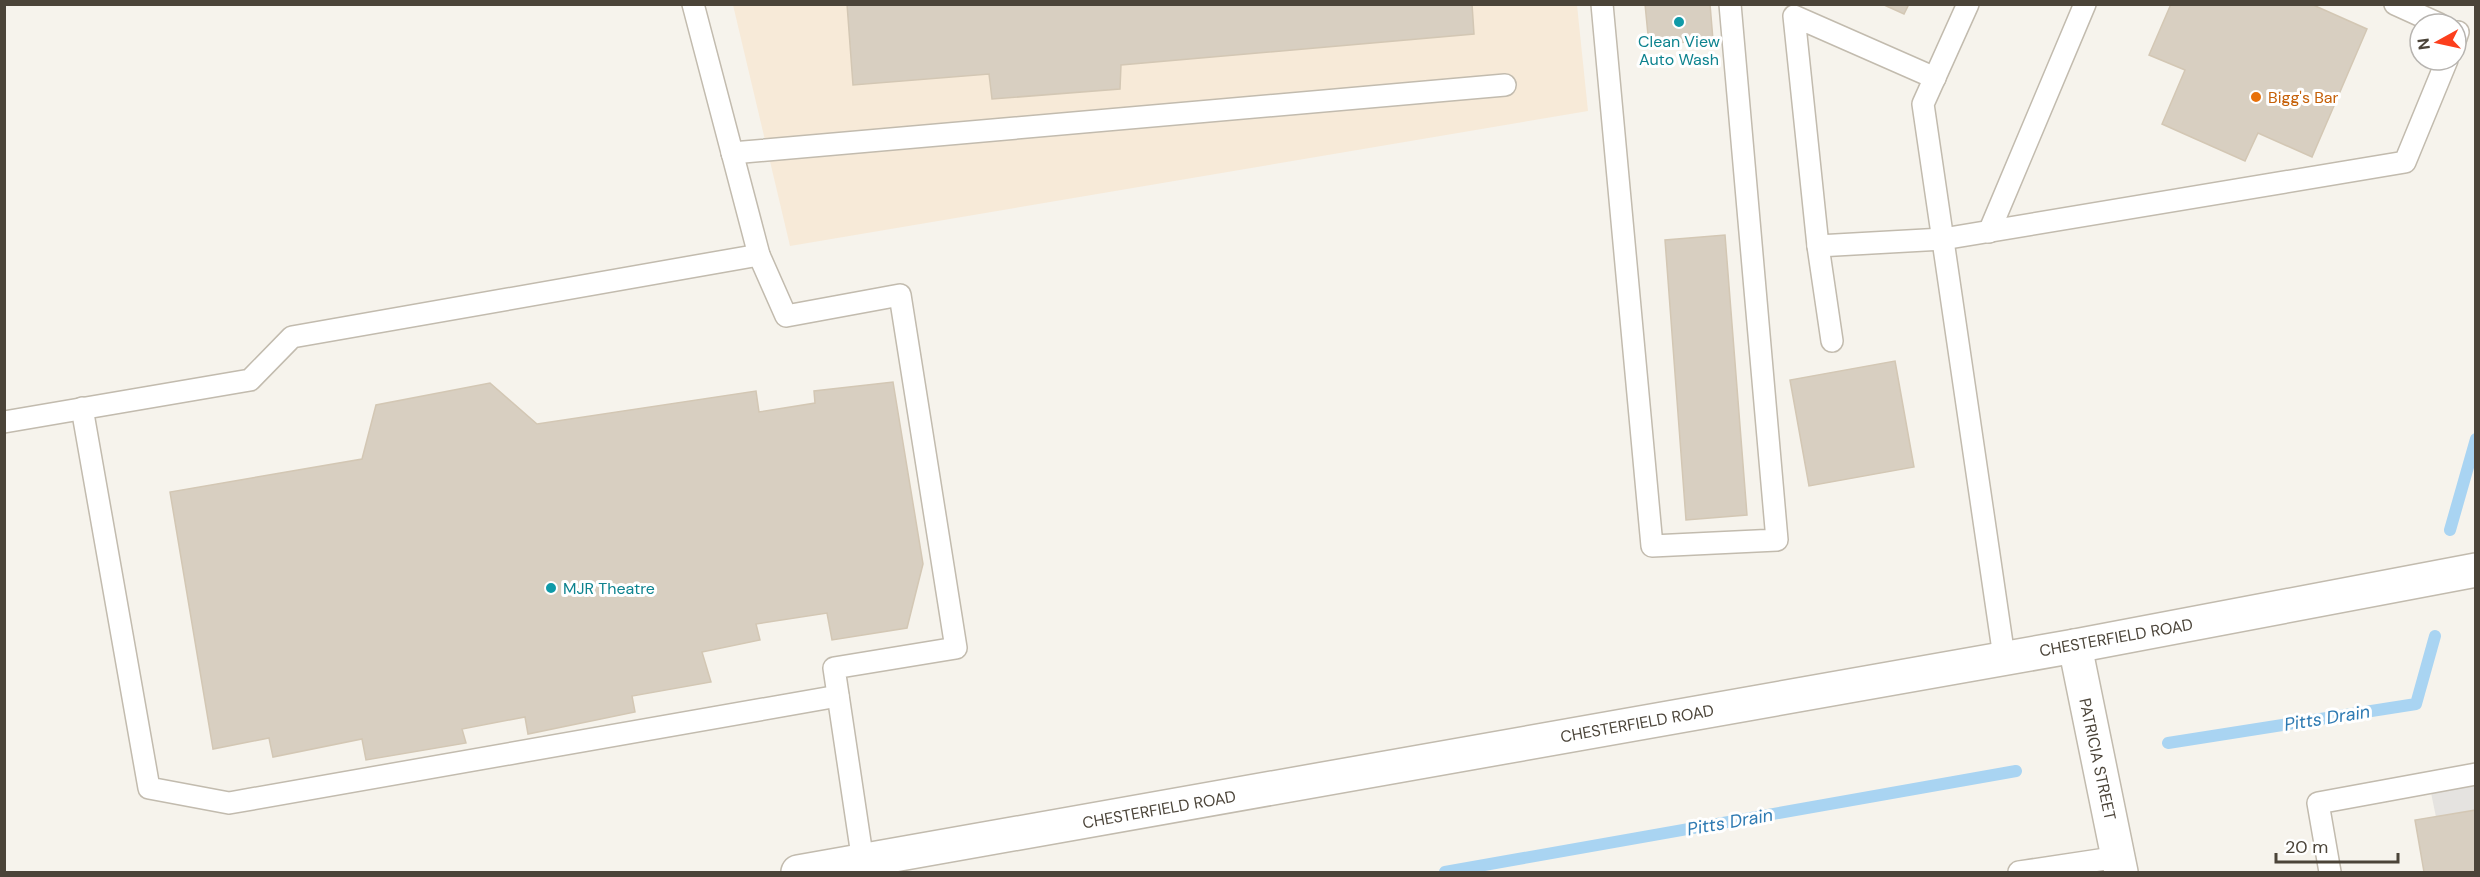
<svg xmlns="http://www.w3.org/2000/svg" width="2480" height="877" font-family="'DM Sans',sans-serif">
  <rect width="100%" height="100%" fill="#f6f3ec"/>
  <polygon fill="#f7ead8" points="733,5 1577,5 1588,111 790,246"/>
  <polygon fill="#e5e3e0" points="2475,774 2475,810 2436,817 2429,783"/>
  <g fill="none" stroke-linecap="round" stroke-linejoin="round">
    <g stroke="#a9d4f2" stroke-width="12">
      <polyline points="2450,530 2476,439"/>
      <polyline points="2168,743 2416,704 2435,636"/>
      <polyline points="1445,872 2016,771"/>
    </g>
  </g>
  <g fill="#d8cfc1" stroke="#d3c7b4" stroke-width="1.5">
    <polygon points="847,4 1472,4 1474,34 1121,65 1120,89 992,99 989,74 853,85"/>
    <polygon points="1645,4 1710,4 1713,40 1649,45"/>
    <polygon points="1882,4 1909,4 1904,14"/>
    <polygon points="2171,4 2311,4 2367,29 2312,157 2258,133 2245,161 2162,124 2185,70 2149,55"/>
    <polygon points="1725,235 1747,515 1686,520 1665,240"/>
    <polygon points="1895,361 1914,467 1809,486 1790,380"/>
    <polygon points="893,382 923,564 907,628 832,640 827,613 756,624 760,640 702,652 711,682 632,696 635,712 528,734 525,717 462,729 466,743 366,760 362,739 273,757 269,738 213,749 170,492 362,459 376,405 490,383 537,424 756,391 759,412 815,403 814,391"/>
    <polygon points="2476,810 2476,872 2424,872 2415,820"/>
  </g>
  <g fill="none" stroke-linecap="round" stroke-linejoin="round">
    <g stroke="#c2bbae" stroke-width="24">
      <g id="service">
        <polyline points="1602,4 1652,546 1777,540 1730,4"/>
        <polyline points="1968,4 1923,104 2004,657"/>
        <polyline points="2395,4 2439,24"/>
        <polyline points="2456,32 2458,32 2456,38"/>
        <polyline points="1935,78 1794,16 1818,246 1943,239 2405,162 2447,60"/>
        <polyline points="732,153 1505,85"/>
        <polyline points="1989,232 2085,4"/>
        <polyline points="1818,246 1832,341"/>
        <polyline points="759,255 786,316 900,295 956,648 834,668 863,862"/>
        <polyline points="82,408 149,788 229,803 838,696"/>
        <polyline points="4,422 250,380 292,337 759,255 693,4"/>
        <polyline points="2019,872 2119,857"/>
        <polyline points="2330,872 2318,803 2476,774"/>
      </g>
    </g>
    <g stroke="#c2bbae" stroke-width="36">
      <g id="minor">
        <polyline points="2075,646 2121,872"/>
        <polyline points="798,872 2075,646 2476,570"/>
      </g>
    </g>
    <use href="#service" stroke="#fff" stroke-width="21"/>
    <use href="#minor" stroke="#fff" stroke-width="33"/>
  </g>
  <g fill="#0f9aa8" stroke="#fff" stroke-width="2">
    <circle cx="1679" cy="22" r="6"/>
    <circle cx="551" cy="588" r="6"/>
  </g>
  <circle fill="#e8710a" stroke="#fff" stroke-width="2" cx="2256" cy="97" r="6"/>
  <g text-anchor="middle" stroke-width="6" stroke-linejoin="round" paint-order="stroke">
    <g font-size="16" fill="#0d838f" stroke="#fff">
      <text x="1679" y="47">Clean View<tspan x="1679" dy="18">Auto Wash</tspan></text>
      <text x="563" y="594" text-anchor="start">MJR Theatre</text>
    </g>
    <g font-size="16" fill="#c56008" stroke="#fff" text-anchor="start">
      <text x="2268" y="103">Bigg's Bar</text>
    </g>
    <g font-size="16" fill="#4b4439" stroke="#fff">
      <text transform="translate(2116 637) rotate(-10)" y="6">CHESTERFIELD ROAD</text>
      <text transform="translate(1637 723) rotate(-10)" y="6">CHESTERFIELD ROAD</text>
      <text transform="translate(2098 759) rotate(78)" y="6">PATRICIA STREET</text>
      <text transform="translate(1159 809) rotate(-10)" y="6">CHESTERFIELD ROAD</text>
    </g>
    <g font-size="18" font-style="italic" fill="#2e7ab2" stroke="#fff">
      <text transform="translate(2327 718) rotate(-9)" y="6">Pitts Drain</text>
      <text transform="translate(1730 822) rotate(-10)" y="6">Pitts Drain</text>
    </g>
  </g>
  <rect width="2480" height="877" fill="none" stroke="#4b4439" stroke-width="12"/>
  <g transform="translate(2438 42) rotate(262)"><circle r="28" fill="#ffffff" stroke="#b7b4b0" stroke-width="1.5"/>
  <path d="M0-4.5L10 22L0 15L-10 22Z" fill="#fc3f1d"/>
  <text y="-9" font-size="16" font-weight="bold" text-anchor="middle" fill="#4b4439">N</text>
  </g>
  <path d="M2276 853v9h122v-9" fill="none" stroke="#4b4439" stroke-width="3"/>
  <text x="2285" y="853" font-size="18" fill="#4b4439" stroke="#ffffff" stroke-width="4.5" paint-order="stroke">20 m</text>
</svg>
